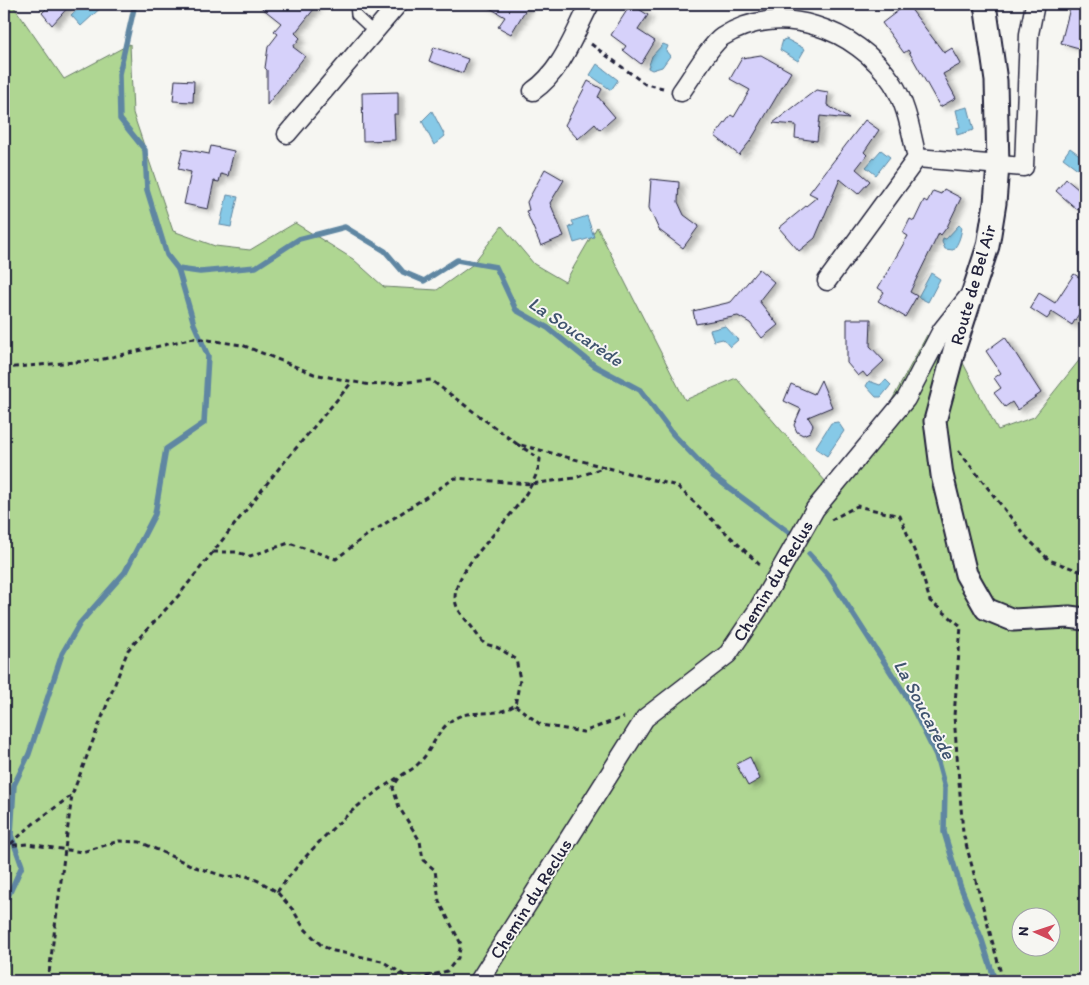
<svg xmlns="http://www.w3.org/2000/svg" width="1089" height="985" font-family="Itim,sans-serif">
  <defs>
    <filter id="shadow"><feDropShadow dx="5.5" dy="3" stdDeviation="2.5" flood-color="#0004"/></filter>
  </defs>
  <rect width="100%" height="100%" fill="#f6f6f2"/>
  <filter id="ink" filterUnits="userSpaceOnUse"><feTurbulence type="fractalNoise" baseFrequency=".02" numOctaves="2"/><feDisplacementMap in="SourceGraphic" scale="10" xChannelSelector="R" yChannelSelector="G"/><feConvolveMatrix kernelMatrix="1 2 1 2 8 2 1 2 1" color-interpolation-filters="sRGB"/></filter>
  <g filter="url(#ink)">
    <path fill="#afd692" stroke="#687c66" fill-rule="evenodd" d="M4 4H12L64 79 130 44 133 113 173 231 215 246 250 250 295 223 353 259 384 287 437 290 472 265 502 226 534 264 565 282 597 227 685 400 736 378 826 482 885 413 927 335 963 363 998 430 1034 417 1085 353V981H4ZM1022 918H1052V948H1022Z"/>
    <g fill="#86c9e7" stroke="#5e86a2">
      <polygon points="83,4 105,4 81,26 71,15"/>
      <polygon points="786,39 805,49 798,61 780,50 783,40"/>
      <polygon points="663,44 668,46 666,51 670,56 662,67 652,70 648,68 652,56"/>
      <polygon points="597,64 618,80 611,90 590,75"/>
      <polygon points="968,107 974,130 957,135 956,128 960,127 956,110"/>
      <polygon points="432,111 445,136 434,145 422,121"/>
      <polygon points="1070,148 1085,159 1083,173 1063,158"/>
      <polygon points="881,150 890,157 876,175 866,167"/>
      <polygon points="227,195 238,197 231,227 220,225"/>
      <polygon points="587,216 594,237 574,243 569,227 574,225 572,221"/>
      <path d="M959 225 962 227C961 235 959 243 953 250L945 249 942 242 943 238 946 239Z"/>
      <polygon points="931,273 940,279 928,302 918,297"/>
      <polygon points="725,326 738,340 730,347 723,339 714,341 710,330"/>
      <polygon points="886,380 891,385 881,397 876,397 866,386 869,381 880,385"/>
      <polygon points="838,422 844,431 827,456 815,448 831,423"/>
    </g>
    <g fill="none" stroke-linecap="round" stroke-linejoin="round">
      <g stroke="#5e86a2" stroke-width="5.5">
        <polyline points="135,4 119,74 120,119 145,150 147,190 167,255 178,269 200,272 256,267 299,239 345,227 385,251 403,272 424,281 457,260 496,267 516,310 548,328 595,366 640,390 673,434 713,476 791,534"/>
        <polyline points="809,554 828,575 908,699 936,755 945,788 944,832 960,885 982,940 995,981"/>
        <polyline points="4,905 22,866 11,835 14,785 29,754 62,654 80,623 125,572 155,514 166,449 204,423 208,356 194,324 178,269"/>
        <polyline points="4,961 6,964 4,969"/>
      </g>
    </g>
    <g fill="#d6d1fa" stroke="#22223b" filter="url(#shadow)">
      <polygon points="51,4 71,4 52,25 42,13"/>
      <polygon points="257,4 318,4 295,33 300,38 293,47 305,56 267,105 267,70 265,68 268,47 278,34 274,31 281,23"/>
      <polygon points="483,4 529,4 511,34 498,27 505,17"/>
      <polygon points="631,4 648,15 638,30 655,41 641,64 623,50 626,46 611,35"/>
      <polygon points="907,4 944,53 952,48 961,64 943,74 956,98 940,107 908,50 904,53 882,23"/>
      <polygon points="1071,4 1085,4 1085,25 1079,48 1061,43"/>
      <polygon points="434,47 468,59 463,73 429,61"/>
      <polygon points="761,55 791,72 751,140 739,155 715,136 731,115 734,117 750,90 730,79 742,58"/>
      <polygon points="175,80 194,81 193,102 173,101"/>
      <polygon points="588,81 602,89 598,97 615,117 600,130 595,124 578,139 565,125"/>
      <polygon points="816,90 828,92 827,105 849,119 820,116 817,141 795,138 796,125 773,123"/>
      <polygon points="398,92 398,114 394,114 395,140 363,141 362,93"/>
      <polygon points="865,120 879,130 864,152 867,155 856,169 870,181 858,194 840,179 815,238 799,251 779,228 817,197 809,193"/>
      <polygon points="211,146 234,151 228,176 221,174 219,182 214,181 208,209 184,204 191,172 178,169 183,149 209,154"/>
      <polygon points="545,169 564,180 550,203 564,236 541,246 526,211 529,210 527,202"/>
      <polygon points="651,179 679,182 678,202 684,215 699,226 683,248 659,230 649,208"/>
      <polygon points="1066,179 1085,195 1085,202 1078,210 1056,191"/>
      <polygon points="944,189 961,198 947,227 941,235 939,233 910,292 917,296 905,317 878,301 884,292 878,288 908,236 903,233 910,219 914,221 924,200 927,202 933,191 941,194"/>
      <polygon points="759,269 774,282 759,301 778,325 762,338 750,323 738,316 696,324 693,311 731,302"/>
      <polygon points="1074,274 1085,281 1085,304 1072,325 1052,312 1047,319 1030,308 1039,293 1055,303"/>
      <polygon points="847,319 871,319 870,346 884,361 867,377 863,372 858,376 847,363"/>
      <polygon points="1005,337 1041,393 1017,410 1012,402 1005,407 994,393 1001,388 994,378 1001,373 986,351"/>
      <polygon points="821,380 832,407 808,417 813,425 810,432 803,435 797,432 794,425 801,409 784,401 791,384 814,394"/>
      <polygon points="750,757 760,779 748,786 736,764"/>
    </g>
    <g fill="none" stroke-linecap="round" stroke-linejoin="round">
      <g stroke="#22223b" stroke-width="12">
        <polyline id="service" points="355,4 356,15 374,32"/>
      </g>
      <g stroke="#22223b" stroke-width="21">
        <g id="minor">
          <path d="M533 91C562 71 574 34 590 4"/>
          <path d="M681 92C690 80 711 44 722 37 779 0 857 29 892 82 907 104 911 133 917 158L1024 167 1029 34 1035 4"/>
          <polyline points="287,134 398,4"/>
          <polyline points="827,281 917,158"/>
          <polyline points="479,981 645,718 728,654 757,611 815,509 906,399 942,330 969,296"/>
        </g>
      </g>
      <g stroke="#22223b" stroke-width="25">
        <polyline id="tertiary" points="985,4 996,81 998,166 995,203 988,246 955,347 935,421 942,475 966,574 986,609 1013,620 1069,617 1085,619"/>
      </g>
      <g stroke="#22223b" stroke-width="3" stroke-dasharray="5 4" stroke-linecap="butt">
        <polyline points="591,44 645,84 663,88"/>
        <polyline points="4,368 99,360 194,338 242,345 314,374 370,385 431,380 517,444 677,486 762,567"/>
        <polyline points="959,451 1026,537 1049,560 1085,573"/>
        <polyline points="831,520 857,506 900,516 918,560 930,601 961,626 954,716 963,833 1003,981"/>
        <polyline points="213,552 236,552 250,556 289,543 336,559 363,538 455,478 531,484 575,478 605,467"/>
        <polyline points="515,705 541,725 583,732 624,717"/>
        <path d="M4 846 27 844 82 852 119 841 140 842 195 867 227 877 244 875 261 882 277 892 293 910 304 928 322 946 334 951 382 961 407 977 418 979 447 971 458 958 461 944 439 901 435 870 423 860 420 841 399 807 393 788C402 770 405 776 417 765 434 750 438 722 463 715 480 711 500 716 515 705L520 680 516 659C509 655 503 650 496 647 493 646 488 645 485 644 480 640 475 631 471 626 466 620 458 611 456 604 445 566 536 508 540 459L517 444"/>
        <polyline points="4,850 33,824 72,795"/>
        <path d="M277 892C312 846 348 809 397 778"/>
        <polyline points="48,981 72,795 128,650 179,595 280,467 352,382"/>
      </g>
      <use href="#service" stroke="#f6f6f2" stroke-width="9"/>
      <use href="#minor" stroke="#f6f6f2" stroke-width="18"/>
      <use href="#tertiary" stroke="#f6f6f2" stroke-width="21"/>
    </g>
  </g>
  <g text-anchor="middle" stroke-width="4" stroke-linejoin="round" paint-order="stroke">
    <g font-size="18" fill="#22223b" stroke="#f6f6f2">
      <text transform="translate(973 285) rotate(-74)" y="6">Route de Bel Air</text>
      <text transform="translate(773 581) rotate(-59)" y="6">Chemin du Reclus</text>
      <text transform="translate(531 899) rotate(-58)" y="6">Chemin du Reclus</text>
    </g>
    <g font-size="19" font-style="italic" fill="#40546f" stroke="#f6f6f2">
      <text transform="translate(576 331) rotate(34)" y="7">La Soucarède</text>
      <text transform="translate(925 709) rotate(62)" y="7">La Soucarède</text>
    </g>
  </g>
  <rect width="1089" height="985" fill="none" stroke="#f6f6f2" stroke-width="20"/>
  <rect x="10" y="10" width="1069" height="965" fill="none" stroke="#22223b" stroke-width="2" filter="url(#ink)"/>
  <g transform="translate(1036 932) rotate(273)"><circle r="24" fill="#f6f6f2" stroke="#a1a1a9"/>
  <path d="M0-4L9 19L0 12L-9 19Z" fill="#d1495b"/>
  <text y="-8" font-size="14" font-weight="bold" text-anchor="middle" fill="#22223b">N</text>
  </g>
</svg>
